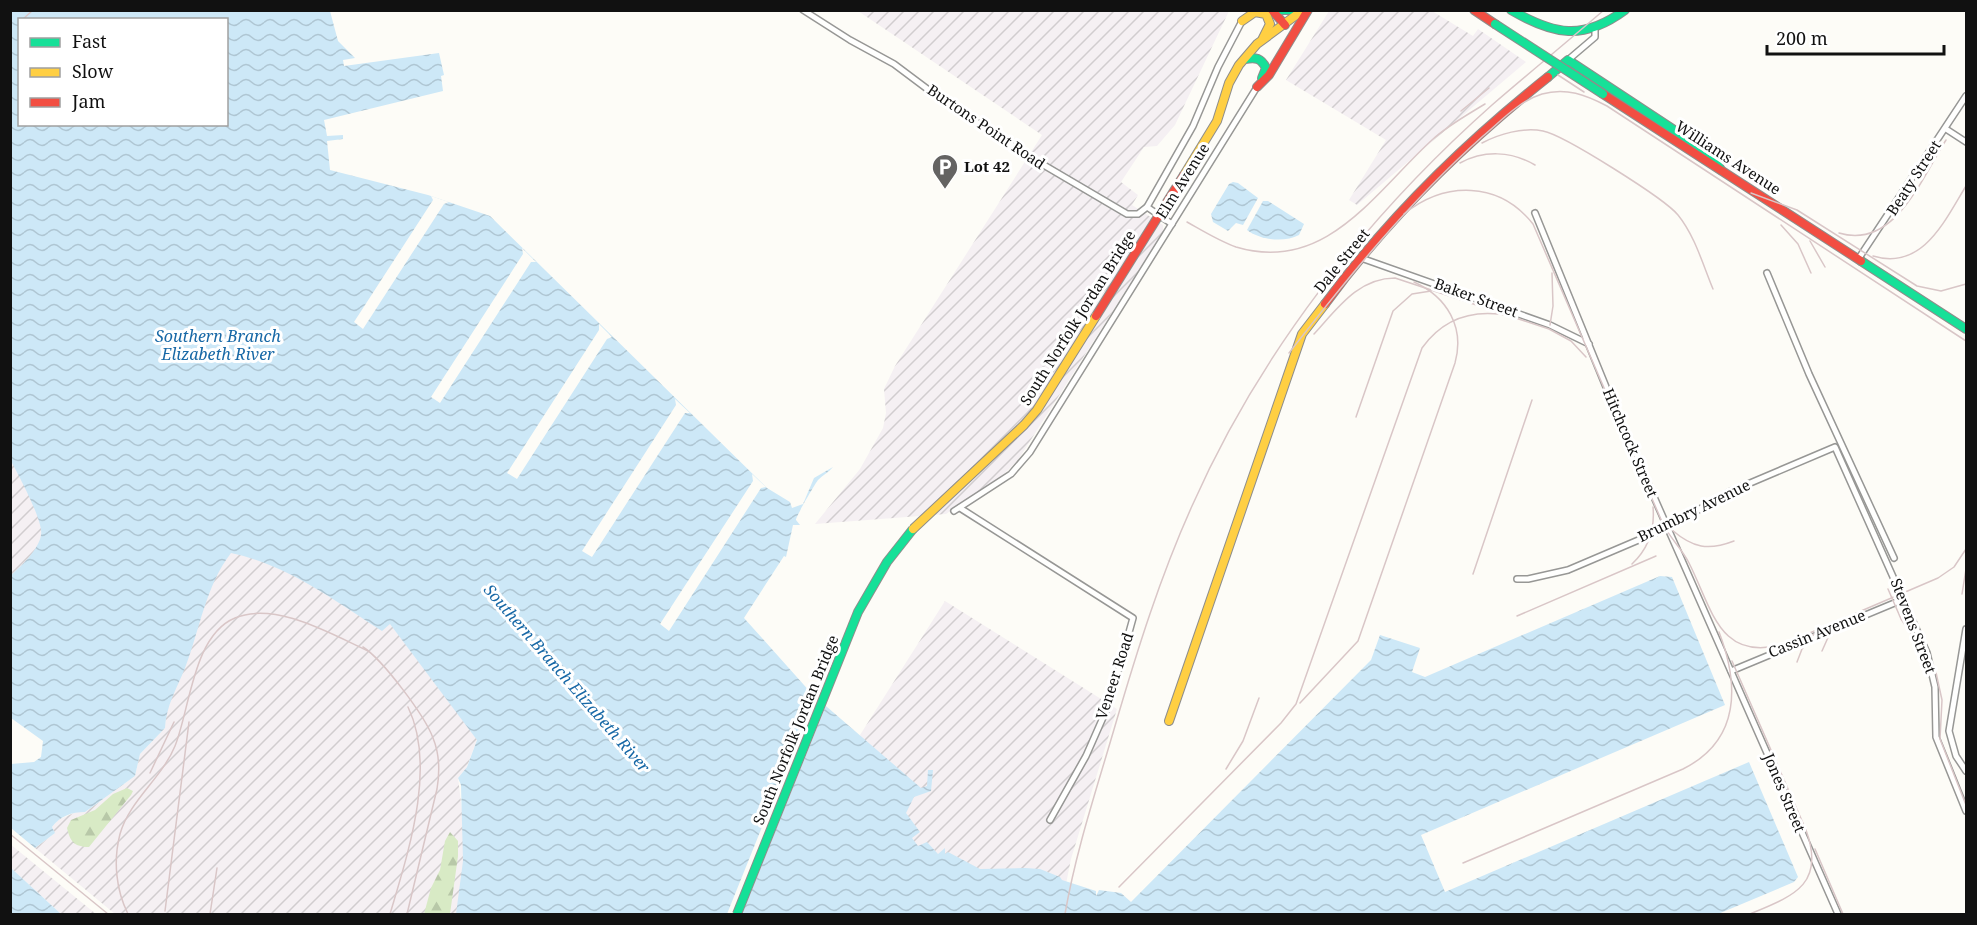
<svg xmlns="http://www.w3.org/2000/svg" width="1977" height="925" font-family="'Noto Serif',serif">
  <defs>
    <pattern id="industrial-furrows" width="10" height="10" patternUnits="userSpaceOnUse" patternTransform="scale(1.5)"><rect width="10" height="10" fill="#f5f0f3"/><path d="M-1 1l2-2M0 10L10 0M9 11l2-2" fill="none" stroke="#d1cdcf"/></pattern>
    <pattern id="forest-firs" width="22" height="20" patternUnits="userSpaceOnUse" patternTransform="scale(1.5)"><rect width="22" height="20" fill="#d8eac5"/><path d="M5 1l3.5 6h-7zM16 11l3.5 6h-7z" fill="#b8c8a8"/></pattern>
    <pattern id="water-waves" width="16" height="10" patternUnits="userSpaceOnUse" patternTransform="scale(1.5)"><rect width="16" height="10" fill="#cde8f7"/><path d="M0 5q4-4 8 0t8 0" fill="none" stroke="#afc6d3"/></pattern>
  </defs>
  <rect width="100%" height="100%" fill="#fdfcf7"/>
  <g fill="url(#industrial-furrows)">
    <polygon points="858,11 1229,11 1175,125 1157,146 1144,147 1121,182 1138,195 1132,205 1163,225 1163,232 1018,460 1003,475 946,514 815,524 860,469 883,428 886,413 884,389 895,366 1042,135"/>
    <polygon points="1329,11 1432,11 1473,36 1478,29 1526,62 1357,205 1349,200 1386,140 1286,80"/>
    <polygon points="10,314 99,478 26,567 10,581"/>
    <polygon points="242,529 401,588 489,706 467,767 458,778 462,810 469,835 461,914 115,914 35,848 55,833 52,827 58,820 76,812 85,812 135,776 140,754 165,728 166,713 202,595"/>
    <polygon points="945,601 1117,709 1071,859 1065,889 948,885 895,819 860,735"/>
    <polygon points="10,844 96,914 61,914 11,868"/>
  </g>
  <g fill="url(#forest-firs)">
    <path d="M127 788 133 791 131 795 89 847C74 847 70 841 67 828L71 820 95 810 113 794Z"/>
    <polygon points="450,832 458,841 458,856 450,914 424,914 431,888 440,870 445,841"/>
  </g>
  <g fill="url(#water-waves)" fill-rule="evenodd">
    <path d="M11 11H330L338 41 355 58 343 60 344 66 439 53 444 75 441 76 443 91 324 120 327 136 343 135V139L327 141 330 170 428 195 490 216 767 488 790 502 792 508 803 504 814 478 833 467C829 472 823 475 818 480 815 484 796 516 796 520L800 525H793L786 557 784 556 744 618 812 694 921 788 927 786 928 770H933L931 791 914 797 906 813 920 832 912 838 918 846 927 842 938 854 945 848V854L948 852 980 869 1025 868 1040 869 1060 877 1062 880 1096 891V896L1099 890 1121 893 1131 902 1371 660 1380 635 1420 648 1412 672 1425 677 1660 576 1672 577 1725 705 1421 835 1445 892 1749 762 1798 877 1794 882 1718 914H456L463 861 461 785 458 778 467 767 477 740 390 624 382 631C334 600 288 565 231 553 206 585 200 629 185 668 177 688 166 706 165 728L140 754 135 776 85 812C72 812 60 816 52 827L55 833 35 848 11 828V764L34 762 41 757 43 741 11 718 10 576C21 567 39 549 41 535 44 522 18 474 11 461ZM20 20H226V124H20Z"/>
    <polygon points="1233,182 1238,183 1258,198 1243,225 1236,223 1228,231 1213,222 1211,214 1229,184"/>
    <path d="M1263 201H1268L1304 224 1299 235C1284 243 1260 240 1247 230Z"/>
    <polygon points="11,868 61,914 11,914"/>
  </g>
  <g fill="#fdfcf7">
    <polygon points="431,196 449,202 444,204 363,329 354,322 433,200"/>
    <polygon points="522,248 536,262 531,262 440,403 431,397 523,254"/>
    <polygon points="599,324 612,337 607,339 517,479 507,473 599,330"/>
    <polygon points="675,399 690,413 685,413 592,557 582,551 676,405"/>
    <polygon points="752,474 766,487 761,488 669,631 660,624 753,481"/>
    <polygon points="816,693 827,703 742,914 727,914"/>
  </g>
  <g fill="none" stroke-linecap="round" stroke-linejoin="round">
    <g stroke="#979795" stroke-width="8">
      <g id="street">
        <polyline points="803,10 850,40 894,64 934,94 1025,154 1127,214 1138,214 1147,207 1172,224"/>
        <polyline points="1568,60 1595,37 1595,29"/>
        <polyline points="1946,129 1966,142"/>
        <polyline points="1147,207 1193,126 1218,67 1242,21"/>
        <polyline points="1535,213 1613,404 1838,914"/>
        <polyline points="1361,258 1550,325 1589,344"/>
        <polyline points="1859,258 1966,96"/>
        <polyline points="1767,273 1809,374 1894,558"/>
        <polyline points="960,508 1133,618 1109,704 1086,756 1050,820"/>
        <polyline points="954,511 1011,474 1030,452 1257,87"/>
        <polyline points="1517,579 1528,579 1568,570 1669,527 1729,492 1835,447 1927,653 1935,687 1936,737 1966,811"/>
        <polyline points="1966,629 1949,731 1956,756 1966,771"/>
        <polyline points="1731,671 1904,599"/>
      </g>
    </g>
    <g stroke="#8e8d8b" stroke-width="10">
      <g id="fast">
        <polyline points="1275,10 1291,10"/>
        <path d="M1511 10C1554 35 1583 41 1625 10"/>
        <path d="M1245 59C1256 57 1261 58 1266 68L1262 78"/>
        <polyline points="1548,77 1568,60 1712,155 1721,170"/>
        <polyline points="1861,261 1966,329"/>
      </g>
    </g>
    <g stroke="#8e8d8b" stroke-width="10">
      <g id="slow">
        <polyline points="1242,21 1255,12 1266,14 1270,24 1263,38"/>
        <polyline points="1184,175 1217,121 1229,83 1239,65 1257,44 1303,10"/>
        <polyline points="1169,721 1302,334 1325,304"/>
      </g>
    </g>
    <g stroke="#8e8d8b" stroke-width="10">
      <g id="jam">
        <polyline points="1272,10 1285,25"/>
        <polyline points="1474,10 1495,24"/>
        <polyline points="1257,87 1269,75 1308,10"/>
        <polyline points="1603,94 1861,261"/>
        <path d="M1325 304C1388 218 1465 143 1548 77"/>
      </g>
    </g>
    <use href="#street" stroke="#fffffe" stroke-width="5"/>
    <use href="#fast" stroke="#16e098" stroke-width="8"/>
    <use href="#slow" stroke="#ffcf43" stroke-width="8"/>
    <use href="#jam" stroke="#f24e42" stroke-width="8"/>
    <g stroke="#d9c6c7" stroke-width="1.5">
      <polyline points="22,20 33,10"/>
      <polyline points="1558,75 1584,92"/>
      <polyline points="1461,111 1489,88"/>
      <path d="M1482 143C1499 134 1523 127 1543 131 1564 135 1665 199 1678 215 1695 236 1703 265 1713 289"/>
      <path d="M1460 163C1484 150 1511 151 1535 165"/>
      <polyline points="1751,193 1797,210 1917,286 1941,291 1966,284"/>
      <path d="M1404 214C1445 181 1499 181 1533 224L1663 524C1670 538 1682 549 1689 563 1712 608 1719 663 1784 644L1938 578 1954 567 1966 549"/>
      <path d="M1187 222C1203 231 1219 241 1236 247 1326 274 1375 192 1432 140 1447 126 1467 115 1485 104"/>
      <polyline points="1781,225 1798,244 1811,273"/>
      <path d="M1839 233C1895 250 1922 177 1946 140"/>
      <polyline points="1810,241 1825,267"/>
      <path d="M1873 256C1923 271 1945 220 1966 186"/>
      <polyline points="1550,325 1553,306 1552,273"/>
      <path d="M1314 334C1337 309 1358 278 1395 278L1549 329 1571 341 1586 357"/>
      <path d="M1289 353C1349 276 1410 201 1483 136 1501 121 1519 101 1542 94 1566 87 1586 95 1607 106L1966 341"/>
      <polyline points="1356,417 1393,311 1412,294 1431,291"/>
      <path d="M1672 530C1693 548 1708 551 1734 541"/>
      <path d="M1632 564C1648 549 1655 529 1653 507"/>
      <polyline points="1473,574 1532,400"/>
      <polyline points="1888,589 1901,619 1935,668 1942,700 1940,739 1966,805"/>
      <polyline points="1962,594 1966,569"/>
      <polyline points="1517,616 1656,556"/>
      <path d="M363 647C383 660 425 716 433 738 440 755 440 771 437 789L407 914"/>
      <polyline points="1822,651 1830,633 1841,622"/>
      <path d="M1732 661 1806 830C1826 885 1793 896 1750 914"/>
      <polyline points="1797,662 1802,649 1814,634"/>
      <path d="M1300 703 1358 641 1455 363C1465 327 1447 297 1414 282"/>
      <polyline points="1226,769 1243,741 1259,698"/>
      <polyline points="150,773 174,722"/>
      <polyline points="10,834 108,914"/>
      <polyline points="1815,849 1843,914"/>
      <path d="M1463 863 1683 769C1741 740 1739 684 1719 632"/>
      <path d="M1119 887 1281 723 1296 704 1422 348C1445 316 1477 308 1515 317"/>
      <polyline points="165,911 189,722"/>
      <path d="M128 914C116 890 113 861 120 834 129 801 162 778 175 746 190 709 193 635 235 618 275 601 331 634 368 651"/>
      <polyline points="210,914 217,868"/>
      <path d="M390 914C408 853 437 767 408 707"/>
      <path d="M1065 914C1076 850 1097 788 1115 726 1137 651 1160 577 1192 506 1260 352 1367 216 1492 105 1529 73 1567 42 1604 10"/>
    </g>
    <g stroke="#8e8d8b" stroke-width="10" stroke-linecap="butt">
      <g id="fast-bridge">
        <polyline points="1495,24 1603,94"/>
        <polyline points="737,914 858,612 887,562 913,529"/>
      </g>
    </g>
    <g stroke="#8e8d8b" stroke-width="10" stroke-linecap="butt">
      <polyline id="slow-bridge" points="913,529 1024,425 1037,410 1096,316"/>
    </g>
    <g stroke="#8e8d8b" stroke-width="10" stroke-linecap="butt">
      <polyline id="jam-bridge" points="1096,316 1184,175"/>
    </g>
    <use href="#fast-bridge" stroke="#16e098" stroke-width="8"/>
    <use href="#slow-bridge" stroke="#ffcf43" stroke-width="8"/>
    <use href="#jam-bridge" stroke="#f24e42" stroke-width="8"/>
  </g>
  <defs>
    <g id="parking-pin" transform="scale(1.35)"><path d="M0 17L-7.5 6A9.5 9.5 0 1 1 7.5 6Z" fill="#646362" stroke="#fff"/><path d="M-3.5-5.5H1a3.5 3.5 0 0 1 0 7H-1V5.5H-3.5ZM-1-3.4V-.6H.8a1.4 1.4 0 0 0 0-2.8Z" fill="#fff"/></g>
  </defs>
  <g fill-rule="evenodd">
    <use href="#parking-pin" x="945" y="167"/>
  </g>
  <g text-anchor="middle" stroke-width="6" stroke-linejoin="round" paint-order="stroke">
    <g font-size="15" fill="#111" stroke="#fff">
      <text transform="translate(986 127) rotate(34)" y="5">Burtons Point Road</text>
      <text transform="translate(1728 158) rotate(33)" y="5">Williams Avenue</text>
      <text transform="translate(1914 178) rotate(-57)" y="5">Beaty Street</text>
      <text transform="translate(1183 181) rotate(-58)" y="5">Elm Avenue</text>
      <text transform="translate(1342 261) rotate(-51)" y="5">Dale Street</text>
      <text transform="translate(1476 298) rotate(20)" y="5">Baker Street</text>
      <text transform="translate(1078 318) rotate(-58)" y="5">South Norfolk Jordan Bridge</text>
      <text transform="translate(1630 443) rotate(67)" y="5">Hitchcock Street</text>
      <text transform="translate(1694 511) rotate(-26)" y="5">Brumbry Avenue</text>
      <text transform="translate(1913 626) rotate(69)" y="5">Stevens Street</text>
      <text transform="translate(1817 634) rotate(-22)" y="5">Cassin Avenue</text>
      <text transform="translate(1115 676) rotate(-72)" y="5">Veneer Road</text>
      <text transform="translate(796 730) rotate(-68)" y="5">South Norfolk Jordan Bridge</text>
      <text transform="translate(1784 793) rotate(67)" y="5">Jones Street</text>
    </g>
    <g font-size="15" font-weight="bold" fill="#111" stroke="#fff" text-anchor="start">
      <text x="964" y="172">Lot 42</text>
    </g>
    <g font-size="16" font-style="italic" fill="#1768a6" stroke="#fff">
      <text x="218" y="342">Southern Branch<tspan x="218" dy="18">Elizabeth River</tspan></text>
      <text transform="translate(567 678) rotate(49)" y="6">Southern Branch Elizabeth River</text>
    </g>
  </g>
  <rect width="1977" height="925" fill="none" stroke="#111111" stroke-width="24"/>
  <rect x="18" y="18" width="210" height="108" fill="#ffffff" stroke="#a0a0a0" stroke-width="1.5"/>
  <rect x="30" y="38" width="30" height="9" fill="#16e098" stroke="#a0a0a0" stroke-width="1.5"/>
  <text x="72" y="48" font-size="18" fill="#111111">Fast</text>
  <rect x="30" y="68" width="30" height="9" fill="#ffcf43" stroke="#a0a0a0" stroke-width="1.5"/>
  <text x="72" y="78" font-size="18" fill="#111111">Slow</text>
  <rect x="30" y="98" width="30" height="9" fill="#f24e42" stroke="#a0a0a0" stroke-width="1.5"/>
  <text x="72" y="108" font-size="18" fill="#111111">Jam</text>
  <path d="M1767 45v9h177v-9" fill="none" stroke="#111111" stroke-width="3"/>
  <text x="1776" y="45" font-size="18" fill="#111111" stroke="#ffffff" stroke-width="4.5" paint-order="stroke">200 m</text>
</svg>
